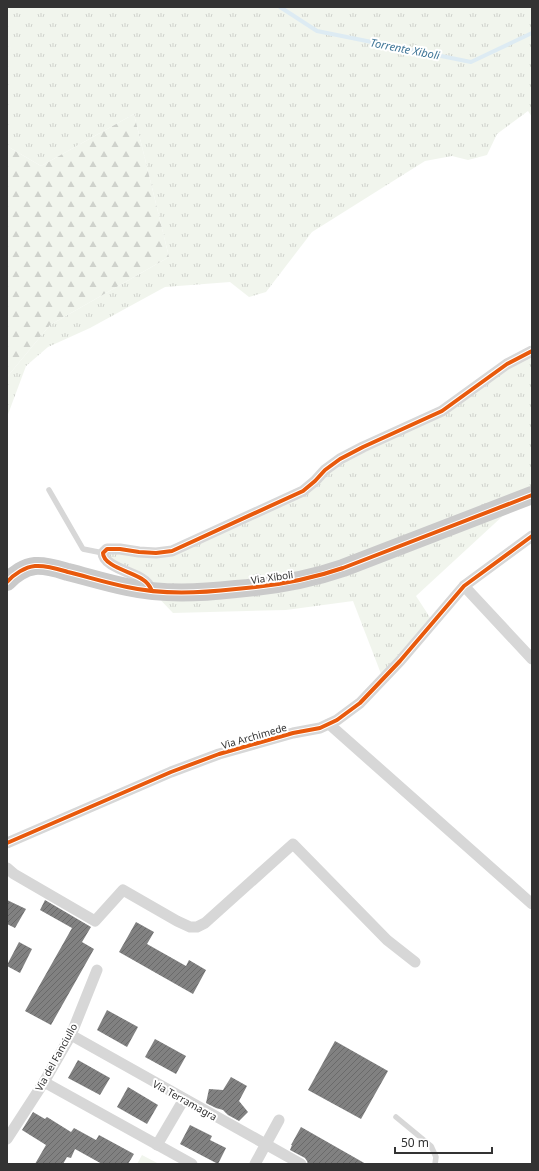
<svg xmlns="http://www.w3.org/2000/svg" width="539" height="1171" font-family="'Noto Sans',sans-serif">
  <defs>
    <pattern id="grass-tufts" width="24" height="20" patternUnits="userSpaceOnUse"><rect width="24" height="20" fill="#f1f5ed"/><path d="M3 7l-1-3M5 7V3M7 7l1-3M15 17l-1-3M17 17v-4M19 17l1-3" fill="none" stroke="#cfd2cc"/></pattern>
    <pattern id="forest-firs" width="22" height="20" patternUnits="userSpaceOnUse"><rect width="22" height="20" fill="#f1f5ed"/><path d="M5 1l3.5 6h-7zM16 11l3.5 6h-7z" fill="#cfd2cc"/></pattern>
    <pattern id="building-hatch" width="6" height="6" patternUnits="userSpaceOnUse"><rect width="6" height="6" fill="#818181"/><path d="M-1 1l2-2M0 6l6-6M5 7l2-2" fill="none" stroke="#6a6a6a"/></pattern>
  </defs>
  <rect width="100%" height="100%" fill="#fff"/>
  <g fill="url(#grass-tufts)">
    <polygon points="7,7 532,7 532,117 528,111 497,134 487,155 468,160 452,156 425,161 312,232 266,292 249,297 230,282 165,287 90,328 48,347 26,366 7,417 7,377 50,325 169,257 134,114 41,166 7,146 7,83 13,17 7,17"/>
    <polygon points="532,351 532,495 521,499 416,596 433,622 383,679 353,601 286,610 173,613 152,591 107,562 107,549 156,553 303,491 325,470 442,411"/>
  </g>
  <g fill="url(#forest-firs)">
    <polygon points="7,17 14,17 7,83"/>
    <polygon points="134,114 169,257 50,325 7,377 7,146 41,166"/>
  </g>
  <polygon fill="#f1f5ed" points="142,1155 159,1164 137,1164"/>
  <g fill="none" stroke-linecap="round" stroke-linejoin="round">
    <polyline stroke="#ddebf3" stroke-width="4" points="280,7 317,31 471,62 532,33"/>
  </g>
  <g fill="url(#building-hatch)">
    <polygon points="7,900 26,909 15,928 7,924"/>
    <polygon points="45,900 91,927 82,942 94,949 51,1025 25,1011 72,928 40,910"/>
    <polygon points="136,922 154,932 147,944 186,966 189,960 206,970 193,994 119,952"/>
    <polygon points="19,942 32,949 20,973 7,966 7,965"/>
    <polygon points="107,1010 138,1027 127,1047 97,1030"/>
    <polygon points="155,1039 186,1056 176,1074 145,1057"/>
    <polygon points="335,1041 388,1071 361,1119 308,1090"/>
    <polygon points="78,1060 110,1078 100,1095 68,1078"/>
    <polygon points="231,1077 247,1086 239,1101 248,1112 239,1121 228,1115 223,1110 216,1108 206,1103 209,1089 223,1090"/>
    <polygon points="128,1087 158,1105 147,1124 117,1107"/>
    <polygon points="33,1112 45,1119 47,1117 71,1132 74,1128 96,1140 99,1135 134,1154 128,1164 102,1164 75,1149 71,1158 67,1157 63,1164 35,1164 46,1145 22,1130"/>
    <polygon points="190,1125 212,1136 210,1140 226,1148 218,1164 180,1144"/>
    <polygon points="301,1127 366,1164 308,1164 307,1161 305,1158 290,1150 292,1145 291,1145"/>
  </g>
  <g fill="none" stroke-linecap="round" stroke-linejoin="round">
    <g stroke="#d7d7d7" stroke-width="5.5">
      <polyline points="49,490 83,549 103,553"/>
      <polyline points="396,1117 431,1146 436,1157 435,1164"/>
    </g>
    <g stroke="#d7d7d7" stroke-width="11">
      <polyline points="464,586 532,659"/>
      <path d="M152 591C150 586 147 582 142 579 132 572 103 566 103 553L107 549H120L139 552 156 553 172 551 303 491 315 481 325 470 340 459 363 447 442 411 507 364 532 351"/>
      <polyline points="329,724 532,904"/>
      <polyline points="7,843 171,772 219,754 293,733 320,728 337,720 360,703 400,661 464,586 532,536"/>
      <polyline points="7,868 14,874 95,921 123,890 177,921 190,927 197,927 205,923 293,844 387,940 415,962"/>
      <polyline points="71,1035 301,1164"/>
      <polyline points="44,1082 192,1164"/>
      <polyline points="7,1139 44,1082 71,1035 97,970"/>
      <polyline points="157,1145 184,1099"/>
      <polyline points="255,1164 279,1120"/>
    </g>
    <path stroke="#cacaca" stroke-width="18" d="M7 582C14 574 25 567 35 566 46 565 58 569 68 572 88 577 107 583 127 587 163 595 200 593 236 589 273 586 308 580 343 568L532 495"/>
    <g stroke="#fff" stroke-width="6">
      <g id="cycleway">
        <path d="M7 582C14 574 25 567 35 566 46 565 58 569 68 572 88 577 107 583 127 587 163 595 200 593 236 589 273 586 308 580 343 568L532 495"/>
        <path d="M152 591C150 586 147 582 142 579 132 572 103 566 103 553L107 549H120L139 552 156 553 172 551 303 491 315 481 325 470 340 459 363 447 442 411 507 364 532 351"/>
        <polyline points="7,843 171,772 219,754 293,733 320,728 337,720 360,703 400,661 464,586 532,536"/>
      </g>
    </g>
    <use href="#cycleway" stroke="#e8590c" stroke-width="4"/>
  </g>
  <g text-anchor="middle" stroke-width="4" stroke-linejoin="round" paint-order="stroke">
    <g font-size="10" fill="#333" stroke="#fff">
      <text transform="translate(272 577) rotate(-8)" y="4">Via Xiboli</text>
      <text transform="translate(254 736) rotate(-16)" y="4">Via Archimede</text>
      <text transform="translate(56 1057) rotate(-61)" y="4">Via del Fanciullo</text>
      <text transform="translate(185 1100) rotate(29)" y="4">Via Terramagra</text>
    </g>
    <g font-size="11" font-style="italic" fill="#3f7597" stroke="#fff">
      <text transform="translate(405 49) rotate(11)" y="4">Torrente Xiboli</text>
    </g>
  </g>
  <rect width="539" height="1171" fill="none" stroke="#333333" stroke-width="16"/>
  <path d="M395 1147v6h97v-6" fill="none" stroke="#333333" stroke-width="2"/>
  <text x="401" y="1147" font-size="12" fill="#333333" stroke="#ffffff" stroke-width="3" paint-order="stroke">50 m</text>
</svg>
